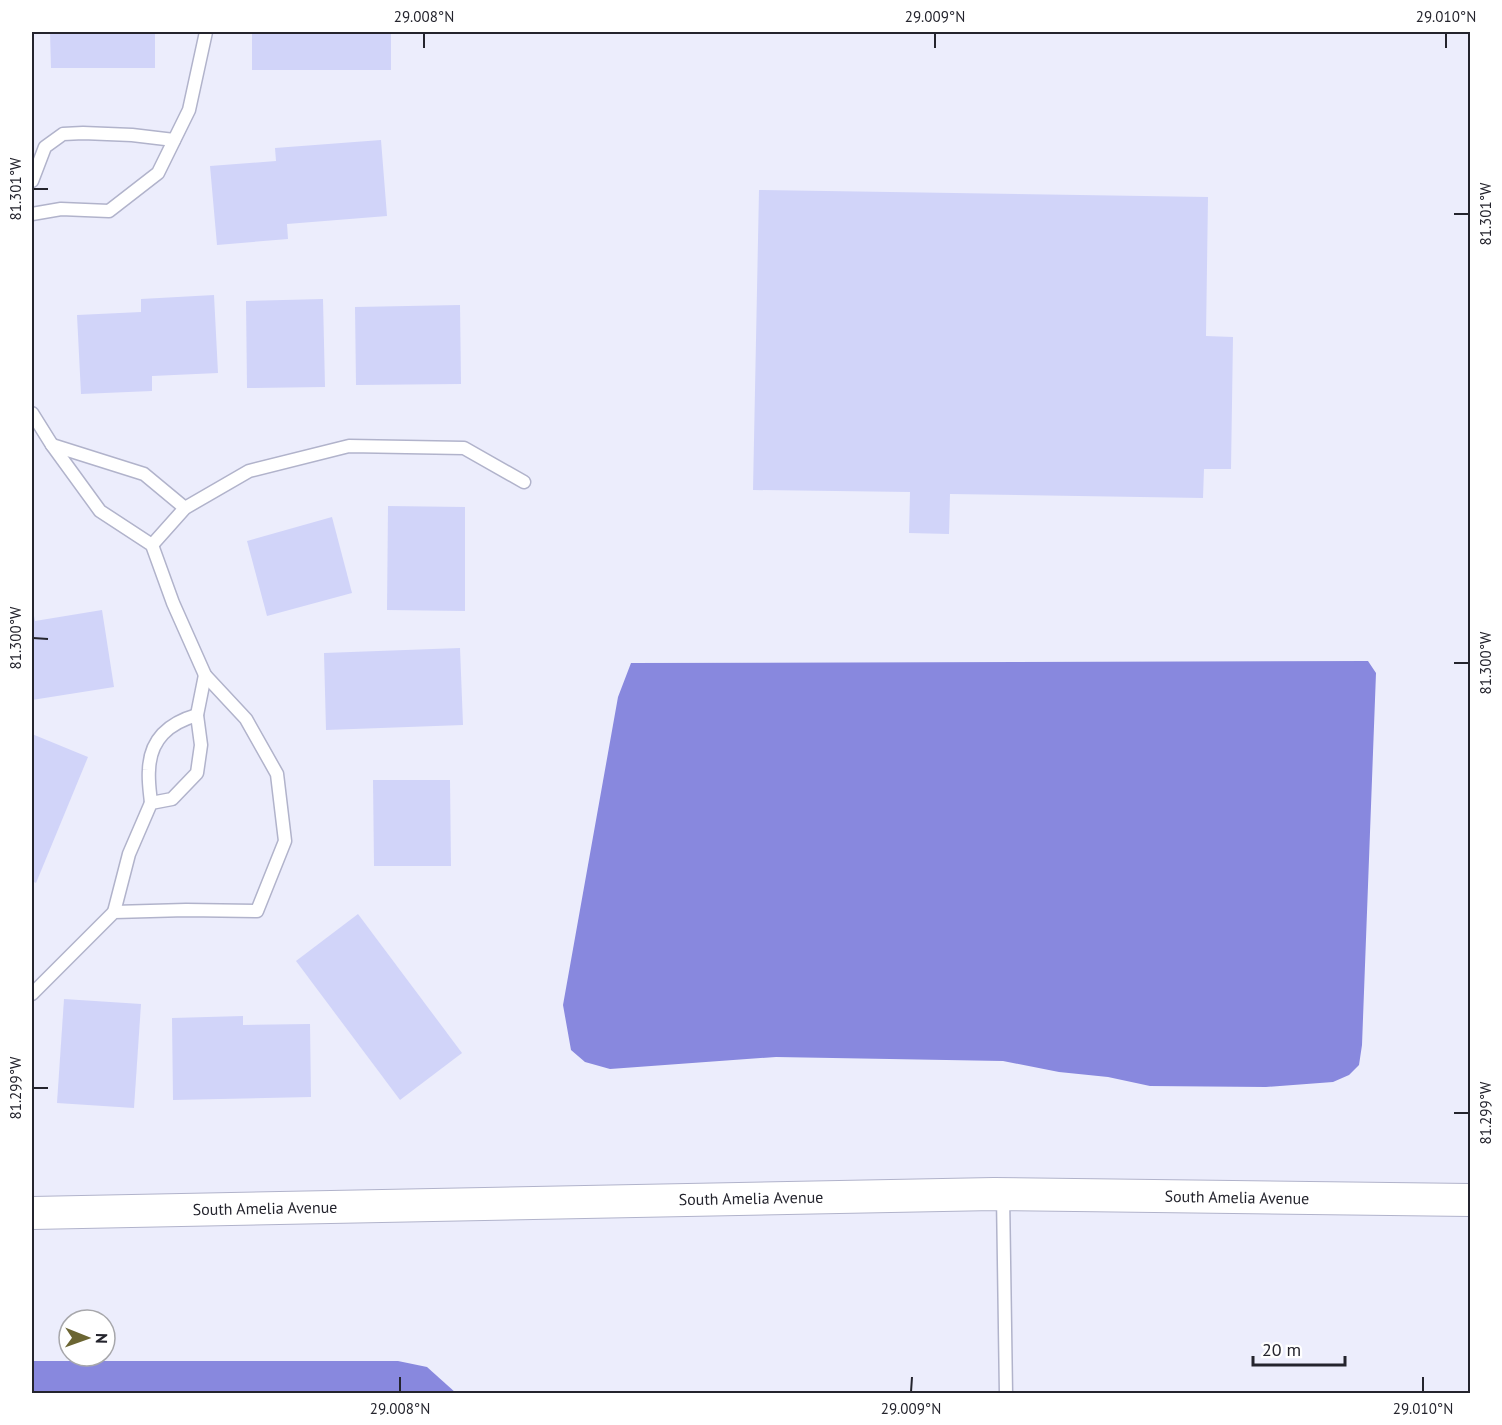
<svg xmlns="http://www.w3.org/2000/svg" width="1502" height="1425" font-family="'PT Sans',sans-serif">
  <rect width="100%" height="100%" fill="#ecedfc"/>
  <g fill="#8888de">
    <polygon points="1368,661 1376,673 1362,1045 1359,1065 1349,1075 1333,1082 1266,1087 1150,1086 1108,1077 1059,1072 1003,1061 776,1057 610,1069 585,1062 571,1050 563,1005 618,697 631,663"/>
    <polygon points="32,1361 398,1361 427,1367 456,1393 32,1393"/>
  </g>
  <g fill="#d1d4f9">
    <polygon points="50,32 155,32 155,68 51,68"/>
    <rect x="252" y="32" width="139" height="38"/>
    <polygon points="381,140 387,216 287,224 288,239 217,245 210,166 276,161 275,148"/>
    <polygon points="759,190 1208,197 1206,336 1233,337 1231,469 1204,469 1203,498 950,494 949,534 909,533 910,492 753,490"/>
    <polygon points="214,295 218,373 152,376 152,391 81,394 77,315 141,312 141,299"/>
    <polygon points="323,299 325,387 247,388 246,301"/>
    <polygon points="460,305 461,384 356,385 355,307"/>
    <polygon points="388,506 465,507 465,611 387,610"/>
    <polygon points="332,517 352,593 267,616 247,541"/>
    <polygon points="102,610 114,687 32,700 32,611 33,611 35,621"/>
    <polygon points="460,648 463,725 326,730 324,653"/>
    <polygon points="32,734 88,757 36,883 32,881"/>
    <polygon points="373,780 450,780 451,866 374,866"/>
    <polygon points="358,914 462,1053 400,1100 296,961"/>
    <polygon points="64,999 141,1004 134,1108 57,1103"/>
    <polygon points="243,1016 243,1025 310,1024 311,1097 173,1100 172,1018"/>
  </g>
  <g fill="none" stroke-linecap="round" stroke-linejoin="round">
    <g stroke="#b1b3cb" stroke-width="15">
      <g id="service">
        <polyline points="32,181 45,147 63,134 83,133 132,135 174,140"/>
        <polyline points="32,214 61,209 109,211 158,173 189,110 206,32"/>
        <polyline points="32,413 52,445 100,511 152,545 173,603 205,675 246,719 277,774 285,841 257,911 186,910 114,912 32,994"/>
        <polyline points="52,445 144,474 185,508"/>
        <polyline points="152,545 185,508 249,471 349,446 464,448 524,482"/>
        <path d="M151 803C150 792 148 781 149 770 150 739 169 723 197 715"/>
        <polyline points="114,912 129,854 151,803 172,799 197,773 201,745 197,715 205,675"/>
        <polyline points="1003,1195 1006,1394"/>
      </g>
    </g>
    <g stroke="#b1b3cb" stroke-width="34">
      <polyline id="tertiary" points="32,1213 994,1194 1470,1200"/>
    </g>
    <use href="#service" stroke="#fff" stroke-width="12"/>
    <use href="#tertiary" stroke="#fff" stroke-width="32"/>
  </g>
  <path fill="none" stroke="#24242d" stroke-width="2" d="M424 48V33M935 48V33M1446 48V33M33 189H48M1454 214H1469M33 638 48 639M1454 663H1469M33 1088H48M1454 1113H1469M400 1392V1377M911 1392 912 1377M1423 1392V1377"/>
  <g text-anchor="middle" stroke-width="4.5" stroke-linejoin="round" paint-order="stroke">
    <g font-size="16" fill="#24242d" stroke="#fff">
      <text transform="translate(1237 1197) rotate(1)" y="6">South Amelia Avenue</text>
      <text transform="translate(751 1198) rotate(-1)" y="6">South Amelia Avenue</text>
      <text transform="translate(265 1208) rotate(-1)" y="6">South Amelia Avenue</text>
    </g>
  </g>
  <rect width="1502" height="1425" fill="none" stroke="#ffffff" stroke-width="66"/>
  <g transform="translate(87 1338) rotate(91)"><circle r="28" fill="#ffffff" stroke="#a7a7ab" stroke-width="1.5"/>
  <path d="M0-4.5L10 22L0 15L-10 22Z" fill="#6b6532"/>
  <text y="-9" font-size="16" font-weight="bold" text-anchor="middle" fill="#24242d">N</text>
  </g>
  <path d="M1253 1356v9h92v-9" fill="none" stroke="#24242d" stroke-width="3"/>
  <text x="1262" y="1356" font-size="18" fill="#24242d" stroke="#ffffff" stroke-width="4.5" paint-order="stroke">20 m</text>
  <rect x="33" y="33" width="1436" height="1359" fill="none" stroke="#24242d" stroke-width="2"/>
  <g font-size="15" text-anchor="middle" fill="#24242d">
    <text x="424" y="22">29.008°N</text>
    <text x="935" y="22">29.009°N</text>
    <text x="1446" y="22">29.010°N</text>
    <text transform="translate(16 189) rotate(-90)" y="5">81.301°W</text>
    <text transform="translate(1486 214) rotate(-90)" y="5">81.301°W</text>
    <text transform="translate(16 638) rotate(-90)" y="5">81.300°W</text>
    <text transform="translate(1486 663) rotate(-90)" y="5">81.300°W</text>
    <text transform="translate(16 1088) rotate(-90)" y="5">81.299°W</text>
    <text transform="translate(1486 1113) rotate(-90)" y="5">81.299°W</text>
    <text x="400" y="1414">29.008°N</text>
    <text x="911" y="1414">29.009°N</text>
    <text x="1423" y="1414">29.010°N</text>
  </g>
</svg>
